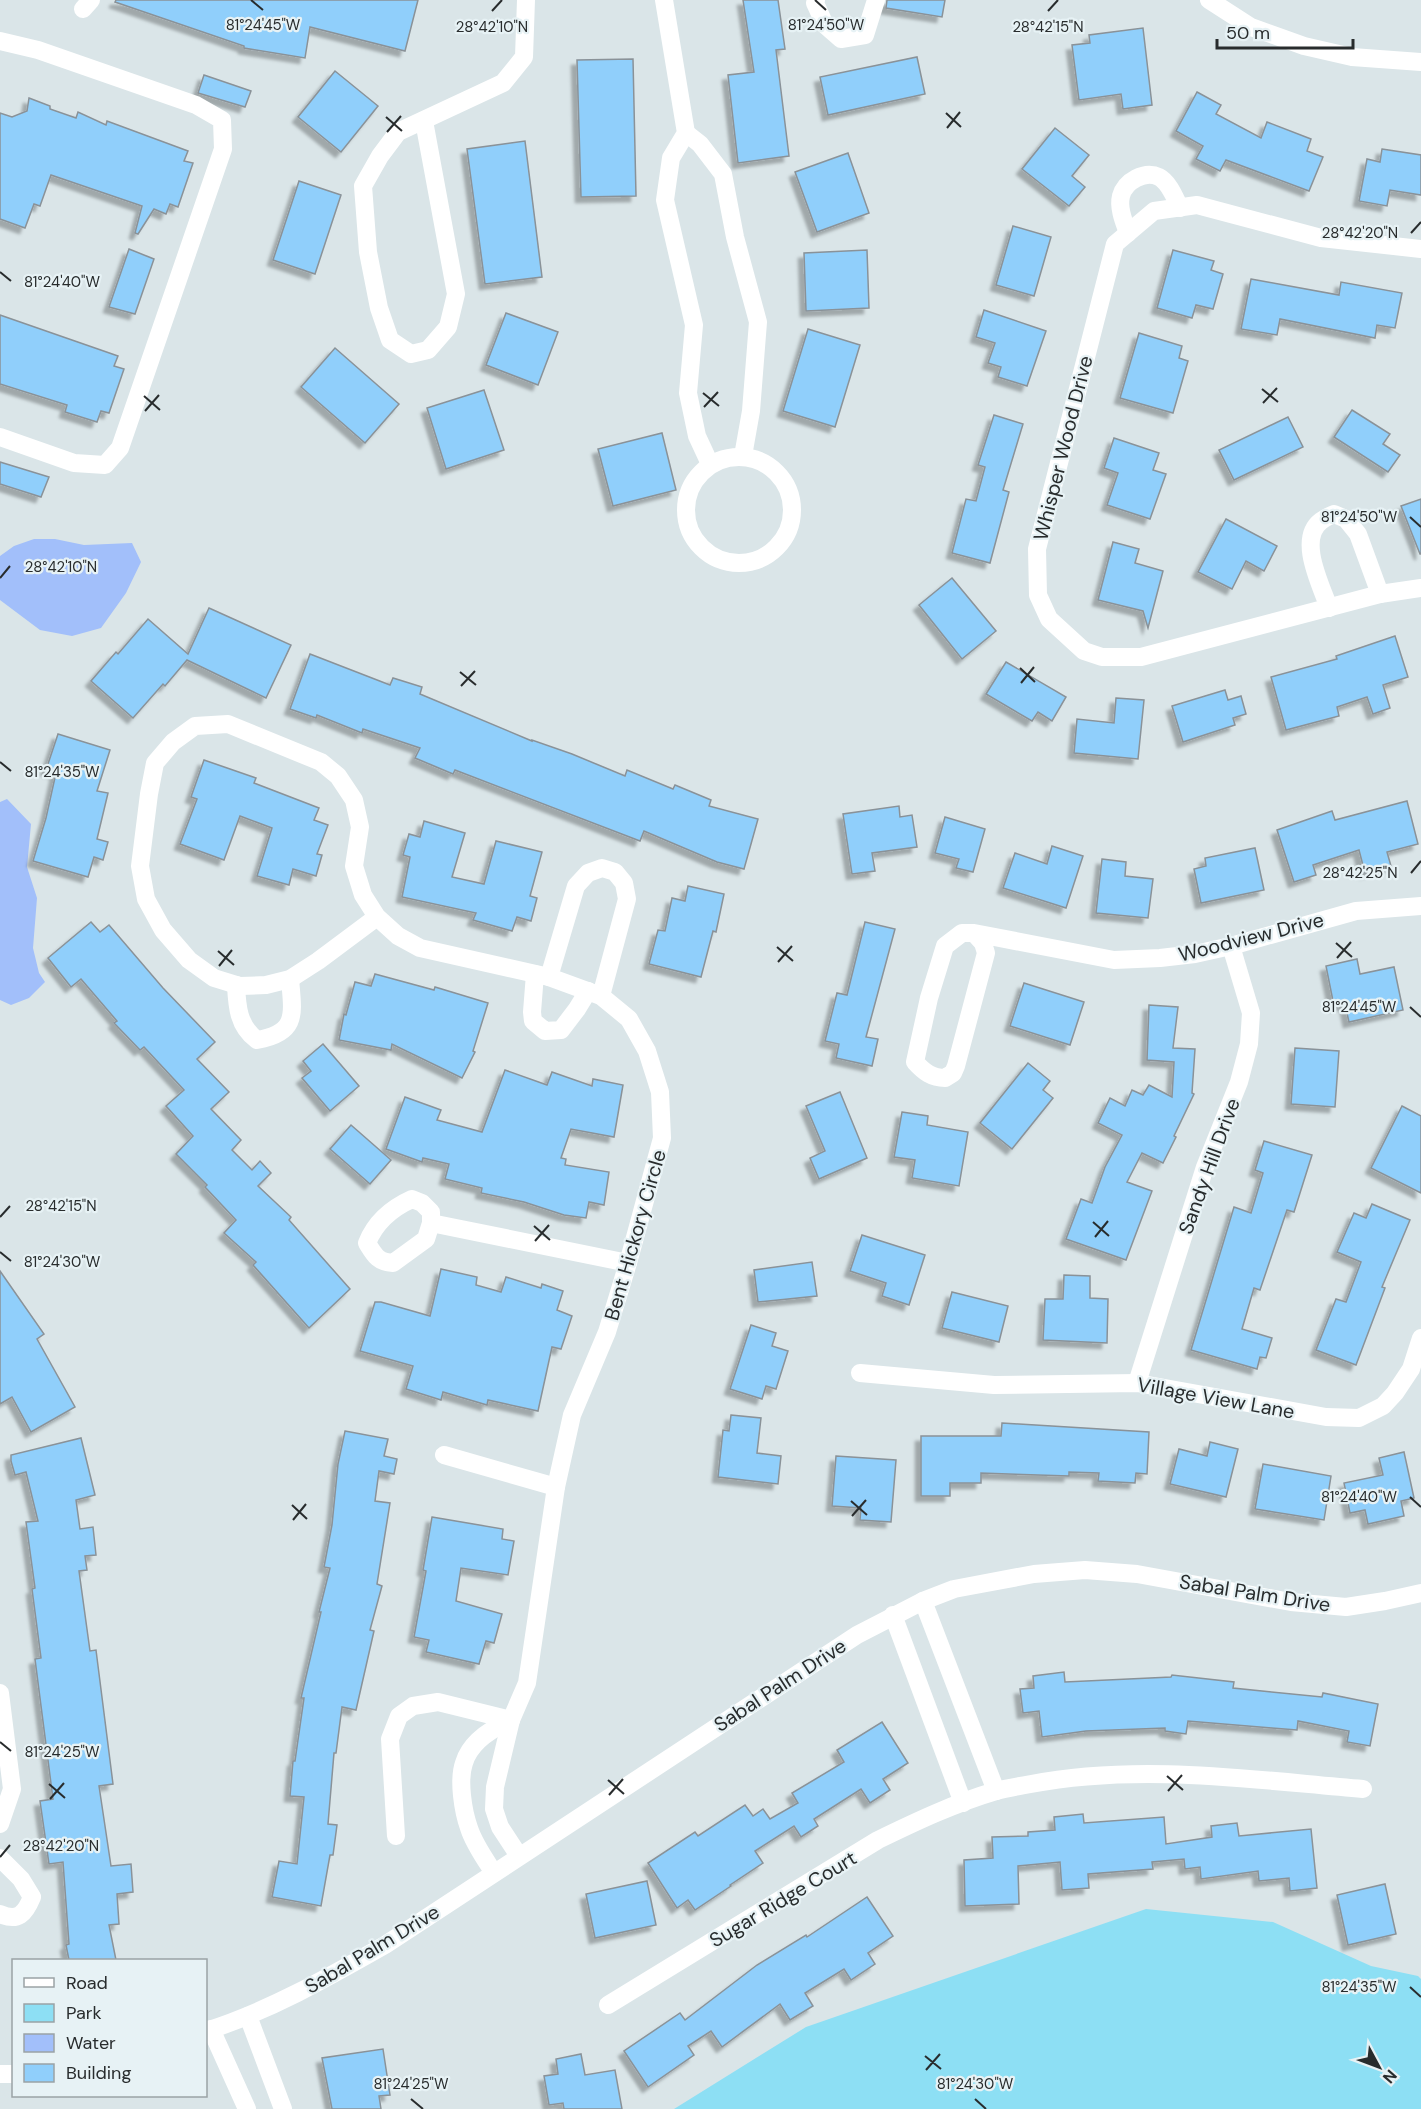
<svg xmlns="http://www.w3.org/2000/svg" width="1421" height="2109" font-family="'DM Sans',sans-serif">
  <defs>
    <filter id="shadow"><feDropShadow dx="-5.5" dy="5.5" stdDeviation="1.5" flood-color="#0004"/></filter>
  </defs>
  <rect width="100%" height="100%" fill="#dae5e8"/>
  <polygon fill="#8ddff4" points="1146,1909 1273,1922 1371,1966 1418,1976 1421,1979 1421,2109 674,2109 806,2027"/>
  <g fill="#a2bffa">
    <polygon points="34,539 55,539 84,545 132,543 141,562 126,593 101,628 72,636 40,630 0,600 0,556 14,546"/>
    <polygon points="7,799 31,824 27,867 37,898 33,948 39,973 45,982 29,998 11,1005 0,1000 0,802"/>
  </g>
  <g fill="#90cffb" stroke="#8a9298" stroke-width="1.5" filter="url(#shadow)">
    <polygon points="116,0 418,0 405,51 310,27 305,58 244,48 244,46 115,2"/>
    <polygon points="743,0 778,0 785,49 776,50 789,156 738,163 728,75 754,72"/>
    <polygon points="887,0 945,0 942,17 886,8"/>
    <polygon points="1143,28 1152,105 1123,109 1121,94 1079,100 1072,45 1090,43 1089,35"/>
    <polygon points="917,57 925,94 828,115 820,77"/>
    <polygon points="633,59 636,196 581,197 577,60"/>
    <polygon points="335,71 378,106 341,152 298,117"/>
    <polygon points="204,75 251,91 245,107 198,93"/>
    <polygon points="1197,92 1221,105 1216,114 1261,138 1267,122 1311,139 1307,151 1323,157 1309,191 1226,160 1220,171 1196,159 1203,146 1176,131"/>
    <polygon points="29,98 50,106 50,109 76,118 78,112 106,125 107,121 188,151 184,161 193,163 178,207 170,204 166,214 154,209 138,234 135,233 142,206 51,175 40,206 34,204 25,228 0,219 0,113 12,117 27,111"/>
    <polygon points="1055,128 1089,155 1072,176 1085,187 1069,206 1022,169"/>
    <polygon points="525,141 542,277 485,284 467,149"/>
    <polygon points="1382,149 1421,155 1421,195 1390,190 1387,206 1359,201 1367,159 1380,162"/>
    <polygon points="848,153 869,213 817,232 795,172"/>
    <polygon points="299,181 341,195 315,274 273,260"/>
    <polygon points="1013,226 1051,237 1034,296 996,285"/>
    <polygon points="129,249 154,259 135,314 109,307"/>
    <polygon points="867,250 869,308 806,311 804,253"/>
    <polygon points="1173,250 1214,261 1211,270 1223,274 1213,309 1196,305 1192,318 1157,308"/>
    <polygon points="1251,279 1339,295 1341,282 1402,293 1395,328 1377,325 1375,338 1280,319 1277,335 1241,329"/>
    <polygon points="984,310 1046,331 1027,386 998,377 1001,367 988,363 995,343 976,337"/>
    <polygon points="506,313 558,332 538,385 486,365"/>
    <polygon points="0,315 118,356 114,366 124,369 109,413 101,411 97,422 65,412 67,405 0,384"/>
    <polygon points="808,329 860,345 835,427 783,411"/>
    <polygon points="1139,333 1182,346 1179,358 1188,361 1173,413 1120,398"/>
    <polygon points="335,348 399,404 365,443 301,387"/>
    <polygon points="484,390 504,450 446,469 427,408"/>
    <polygon points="1352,410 1390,434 1383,444 1400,455 1388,472 1334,437"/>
    <polygon points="994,415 1023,424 1003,490 1009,492 990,563 952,553 966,499 976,501 985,467 978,465"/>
    <polygon points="1288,417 1303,447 1234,480 1219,450"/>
    <polygon points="662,433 676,490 613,506 598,449"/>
    <polygon points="1114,438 1159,453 1153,470 1166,474 1150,519 1107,505 1118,473 1104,468"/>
    <polygon points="0,462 49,477 41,497 0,484"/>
    <polygon points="1421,499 1421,554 1420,554 1401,506"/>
    <polygon points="1226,519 1277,546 1264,571 1246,561 1232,589 1198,572"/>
    <polygon points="1113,542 1139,549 1135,563 1163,571 1148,628 1143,611 1098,600"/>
    <polygon points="952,578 996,631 962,659 919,605"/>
    <polygon points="209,608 291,645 266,698 187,660 165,686 163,684 133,718 91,681 116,652 118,654 148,619 188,654"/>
    <polygon points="1395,636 1408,677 1383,685 1390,708 1373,714 1367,697 1337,707 1339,716 1286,730 1271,677 1337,659 1336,656"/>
    <polygon points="310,654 390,685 393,678 422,687 420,694 532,741 532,740 572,754 625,776 627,770 673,789 675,785 711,800 709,806 758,819 744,869 717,862 644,831 640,841 455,770 453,774 415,758 420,748 363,729 362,733 317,715 316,718 290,709"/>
    <polygon points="1006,662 1066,697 1052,721 1038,712 1032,721 986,694"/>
    <polygon points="1225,690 1228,700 1241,696 1246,714 1233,718 1235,725 1183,742 1172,706"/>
    <polygon points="1116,698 1144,700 1138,759 1074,753 1077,719 1114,723"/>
    <polygon points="58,734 110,750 97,791 108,793 97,839 108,842 103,860 94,857 88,877 33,861 46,818 56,773 46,770"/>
    <polygon points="204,760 256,778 254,783 319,808 314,820 328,825 317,854 322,855 316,876 293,869 289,885 257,876 272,828 240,816 224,860 180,844 197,799 191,797"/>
    <polygon points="1407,801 1418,844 1387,852 1391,866 1365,873 1359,850 1313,865 1316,875 1294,882 1277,830 1332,811 1335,820"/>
    <polygon points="899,806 900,817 912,815 917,847 872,853 875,871 852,874 843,814"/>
    <polygon points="945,817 985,829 973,872 956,868 959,859 935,853"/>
    <polygon points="424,821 465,833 452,877 484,884 496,841 542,852 530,896 537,898 531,921 517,917 512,931 473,920 476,913 402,897 410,857 403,855 409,834 420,837"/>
    <polygon points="1052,846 1083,856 1066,908 1003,888 1015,853 1047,864"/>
    <polygon points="1255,848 1264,890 1201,903 1194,869 1206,866 1205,858"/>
    <polygon points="1102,859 1126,862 1125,876 1153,879 1148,918 1096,913"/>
    <polygon points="688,886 724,894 716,932 713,931 701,977 649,964 658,930 665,931 672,898 685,901"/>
    <polygon points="91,922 100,932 109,925 163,988 215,1042 197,1059 229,1092 211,1109 241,1140 232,1150 252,1170 260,1161 271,1173 258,1186 291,1217 289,1220 350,1289 309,1328 253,1265 256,1262 224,1233 236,1220 205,1187 207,1185 176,1154 193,1136 166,1106 184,1090 144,1047 140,1050 114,1023 117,1021 81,979 71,987 48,958"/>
    <polygon points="865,922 895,929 866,1037 878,1039 872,1066 836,1058 839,1044 825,1041 837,993 847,995"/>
    <polygon points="1357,959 1360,974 1394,967 1403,1010 1349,1022 1345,1004 1334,1006 1326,966"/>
    <polygon points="375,974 434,990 435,987 488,1003 473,1051 475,1052 462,1078 392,1044 391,1050 339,1040 344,1014 346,1015 355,982 371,986"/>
    <polygon points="1024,983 1084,1002 1070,1045 1010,1026"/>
    <polygon points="1149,1005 1178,1007 1173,1048 1195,1049 1192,1093 1194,1094 1174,1136 1176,1137 1163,1163 1142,1153 1127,1182 1152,1191 1126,1260 1066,1239 1081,1199 1092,1203 1105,1167 1122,1135 1098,1123 1110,1098 1125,1106 1132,1090 1143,1095 1149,1085 1172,1097 1174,1062 1147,1060"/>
    <polygon points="323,1044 359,1086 330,1111 302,1078 311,1071 303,1061"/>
    <polygon points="1295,1048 1339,1051 1335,1107 1291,1104"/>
    <polygon points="1028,1063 1050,1081 1043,1090 1053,1098 1012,1149 980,1123"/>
    <polygon points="505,1070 547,1085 552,1072 592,1086 593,1079 623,1085 614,1137 571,1129 561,1158 566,1159 565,1165 609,1172 604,1205 589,1202 586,1218 564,1215 524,1202 481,1193 482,1188 445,1179 449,1164 423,1158 422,1162 386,1149 405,1097 441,1110 437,1120 482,1132"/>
    <polygon points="840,1092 867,1158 819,1179 810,1158 825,1151 806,1106"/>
    <polygon points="1402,1106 1421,1116 1421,1193 1371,1168"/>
    <polygon points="902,1112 928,1116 927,1125 968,1132 959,1186 912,1178 915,1160 894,1157"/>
    <polygon points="351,1125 391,1160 370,1184 330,1149"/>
    <polygon points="1264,1141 1312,1155 1294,1212 1287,1210 1260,1290 1254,1288 1242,1329 1272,1338 1266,1358 1260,1357 1257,1369 1191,1350 1234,1207 1251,1213 1263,1173 1255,1170"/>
    <polygon points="1372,1204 1410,1220 1382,1287 1385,1288 1356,1365 1316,1350 1336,1299 1346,1302 1361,1262 1337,1252 1354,1213 1366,1218"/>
    <polygon points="862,1235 925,1255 909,1305 882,1296 886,1283 850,1271"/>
    <polygon points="812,1262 817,1296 758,1302 754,1270"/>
    <polygon points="441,1269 477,1277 476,1285 501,1292 506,1277 541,1288 542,1284 563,1291 557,1310 572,1316 561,1349 552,1347 538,1411 488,1400 487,1405 443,1392 441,1400 406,1389 413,1366 360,1351 375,1302 381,1302 430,1316"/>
    <polygon points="0,1271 44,1334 37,1339 75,1407 31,1432 12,1397 0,1404"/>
    <polygon points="1064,1275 1090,1276 1090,1298 1108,1299 1107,1343 1043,1340 1045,1299 1063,1299"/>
    <polygon points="952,1292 1008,1306 999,1342 942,1328"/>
    <polygon points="751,1325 776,1333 772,1346 788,1351 776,1389 766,1386 762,1399 730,1389"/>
    <polygon points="731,1415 761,1418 757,1453 781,1456 778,1484 718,1477 723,1430 729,1431"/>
    <polygon points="1002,1423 1149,1432 1147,1474 1136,1473 1135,1483 1098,1481 1099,1473 1069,1472 1069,1476 981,1473 981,1483 950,1483 950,1496 921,1496 921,1436 1001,1436"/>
    <polygon points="345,1431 388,1439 384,1456 397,1459 394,1474 379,1471 375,1501 390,1503 377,1584 382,1586 370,1630 374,1631 356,1710 342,1707 336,1753 334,1753 328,1824 337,1825 333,1855 330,1855 321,1906 272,1897 279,1861 297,1864 304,1797 290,1796 293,1761 295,1761 304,1698 301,1698 321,1612 319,1612 330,1568 324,1567 332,1525 338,1464"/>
    <polygon points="81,1438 95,1495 76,1500 80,1529 93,1527 96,1555 85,1556 87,1570 79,1571 90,1651 96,1650 113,1784 99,1786 111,1866 131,1864 133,1892 117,1894 119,1924 109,1925 116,1960 69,1960 66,1945 69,1944 63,1862 49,1864 40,1801 53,1799 35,1659 41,1658 32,1589 35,1588 26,1522 38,1521 26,1472 15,1475 11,1461 11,1455"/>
    <polygon points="1210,1442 1238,1449 1226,1497 1170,1484 1179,1449 1207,1456"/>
    <polygon points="1404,1452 1414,1498 1401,1501 1404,1516 1368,1524 1365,1510 1350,1513 1344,1483 1383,1475 1379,1458"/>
    <polygon points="836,1456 896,1460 891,1522 860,1520 861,1508 832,1506"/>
    <polygon points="1263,1464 1331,1476 1324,1520 1255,1509"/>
    <polygon points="432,1517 503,1529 502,1539 514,1541 508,1575 461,1568 456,1601 502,1614 494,1643 486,1641 479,1664 426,1652 429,1640 414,1637 426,1571 423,1570"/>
    <polygon points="1064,1672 1065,1682 1171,1677 1172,1675 1234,1682 1233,1688 1322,1697 1323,1693 1378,1704 1370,1746 1347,1742 1349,1731 1298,1721 1297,1730 1188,1721 1186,1734 1165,1731 1165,1728 1086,1731 1042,1737 1039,1711 1023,1713 1020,1689 1034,1688 1033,1676"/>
    <polygon points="882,1722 908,1763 883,1779 890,1790 870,1803 861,1789 814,1819 818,1826 801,1837 794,1826 755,1851 763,1863 730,1885 731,1886 695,1910 688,1900 677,1908 648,1863 695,1832 698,1836 745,1805 753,1816 763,1809 770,1819 798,1803 792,1793 844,1762 837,1750"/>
    <polygon points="1083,1814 1084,1823 1164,1817 1166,1844 1212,1837 1211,1826 1237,1823 1239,1836 1311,1829 1317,1888 1290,1891 1289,1878 1259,1881 1258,1871 1201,1879 1200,1867 1185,1869 1184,1859 1152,1862 1153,1869 1088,1874 1089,1888 1062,1890 1060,1862 1018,1866 1019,1904 965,1906 964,1860 993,1858 992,1837 1028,1836 1028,1832 1055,1830 1054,1817"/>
    <polygon points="647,1881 656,1925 595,1938 586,1894"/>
    <polygon points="1385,1884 1396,1934 1348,1945 1337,1895"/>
    <polygon points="867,1897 893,1936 868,1953 875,1964 851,1980 844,1969 805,1993 813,2006 790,2020 780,2004 722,2047 711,2031 688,2046 694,2055 648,2087 624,2051 680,2013 685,2020 757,1965 806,1935 807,1937"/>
    <polygon points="383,2049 390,2095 379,2096 381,2109 332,2109 322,2058"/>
    <polygon points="581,2054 585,2075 615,2070 622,2109 564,2109 563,2103 549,2105 544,2076 558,2074 556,2059"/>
  </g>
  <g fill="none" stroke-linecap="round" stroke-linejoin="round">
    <g stroke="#fff" stroke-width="18">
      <polyline points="664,0 686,133 671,158 665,200 694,325 688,393 697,436 710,464"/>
      <polyline points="816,0 815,3 825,25 841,39 865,35 876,0"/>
      <polyline points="1209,0 1251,27 1304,46 1352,57 1421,62"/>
      <polyline points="83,9 91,0"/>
      <polyline points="0,41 38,50 196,105 222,120 223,149 120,448 105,465 74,463 0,437"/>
      <polyline points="424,121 456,294 448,327 428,350 411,354 390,340 379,308 368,252 363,186 380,156 398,132 503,83 524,57 526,0"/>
      <polyline points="686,133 700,144 723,174 735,237 758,322 751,411 743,456"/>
      <path d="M1128 233C1124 222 1118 208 1121 196 1125 181 1145 170 1159 177 1169 182 1175 198 1180 208"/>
      <polyline points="1421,249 1321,238 1197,205 1154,211 1115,244 1037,549 1038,595 1049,619 1084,651 1102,657 1141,657 1380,594 1421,588"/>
      <circle cx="739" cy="510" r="53"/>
      <path d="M1329 608C1321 585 1297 539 1321 521 1325 518 1330 516 1334 514L1346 519 1358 534 1380 594"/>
      <polyline points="377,917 318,961 290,979 266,985 240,986 214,978 189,960 163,930 146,899 140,866 149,794 155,763 173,742 195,726 228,724 321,762 338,776 354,800 360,827 354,866 363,895 377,917 398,936 420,948 549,977 601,996 629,1019 647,1051 660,1092 662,1138 628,1263 607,1332 572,1415 556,1487 527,1683 511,1720 495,1787 494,1809 500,1827 519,1856"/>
      <path d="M974 933 983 943 986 953 956 1066 953 1073 945 1078C932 1078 924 1072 915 1062L929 998 945 946 962 933H974L1114 960 1160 958 1195 954 1231 946 1356 911 1421 906"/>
      <polyline points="535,974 532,1012 533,1021 545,1031 561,1030 577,1009 588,991"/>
      <polyline points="549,977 576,886 588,873 602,868 615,872 624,883 627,899 601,996"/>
      <path d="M236 985C237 1006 238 1026 257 1040 298 1033 293 1014 290 979"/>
      <path d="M431 1223 426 1239 393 1263C378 1262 375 1256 367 1243 375 1223 392 1208 412 1199L422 1203 431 1212V1223L628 1263"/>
      <polyline points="860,1373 994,1385 1137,1383 1326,1417 1359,1418 1383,1406 1395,1393 1411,1369 1421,1338"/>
      <polyline points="1137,1383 1205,1167 1239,1082 1249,1044 1251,1013 1231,946"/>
      <polyline points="444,1455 556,1487"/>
      <polyline points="923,1601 996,1791"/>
      <polyline points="893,1615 963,1803"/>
      <polyline points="0,1693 12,1789 0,1824"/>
      <polyline points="396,1836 390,1739 399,1716 413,1706 438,1702 511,1720"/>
      <path d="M0 1858 21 1879 32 1897C25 1914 18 1922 0 1914"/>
      <path d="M494 1873C485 1859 474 1844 469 1828 463 1811 458 1780 464 1763 470 1742 493 1728 511 1720"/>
      <path d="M608 2005 878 1840C915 1822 955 1803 996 1791 1007 1788 1020 1786 1031 1784 1141 1763 1253 1780 1363 1789"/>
      <polyline points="248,2016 283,2109"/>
      <polyline points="211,2029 247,2109"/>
      <path d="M206 2031C269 2011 327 1978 385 1945L857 1635 923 1601 954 1589 1034 1574 1085 1570 1137 1574 1291 1602 1346 1607 1385 1601 1421 1593"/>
      <polyline points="0,2074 14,2074"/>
    </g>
  </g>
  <path fill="none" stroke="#282c2d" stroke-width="2" d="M251 0 263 10M815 0 826 10M492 11 502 0M1048 11 1058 0M946 113 961 127M386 117 402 131M947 128 960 112M387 132 401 116M1411 233 1421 222M0 272 11 281M1262 389 1278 402M703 393 719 406M144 396 160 410M1263 403 1277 388M704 407 718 392M145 411 159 395M1410 517 1421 527M0 578 10 566M1020 668 1035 682M460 672 476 685M1021 683 1034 667M461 686 475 671M0 762 11 771M1411 873 1421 861M1336 943 1352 957M777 947 793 961M218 951 234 965M1337 958 1351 942M778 962 792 946M219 966 232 950M1410 1007 1421 1017M0 1217 10 1206M1093 1222 1109 1236M534 1226 550 1240M1095 1237 1108 1221M535 1241 549 1225M0 1252 11 1261M1410 1497 1421 1507M851 1501 867 1515M292 1505 307 1519M852 1516 866 1500M293 1520 306 1504M0 1742 11 1751M1167 1776 1183 1790M608 1780 624 1794M49 1784 65 1798M1168 1791 1182 1775M609 1795 623 1779M50 1799 64 1783M0 1857 10 1845M1410 1987 1421 1997M925 2056 941 2069M926 2070 940 2054M411 2099 423 2109M975 2099 986 2109"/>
  <g text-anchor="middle" stroke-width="4.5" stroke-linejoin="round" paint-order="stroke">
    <g font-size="20" fill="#282c2d" stroke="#e7f2f5">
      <text transform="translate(1063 448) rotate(-76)" y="7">Whisper Wood Drive</text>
      <text transform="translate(1251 937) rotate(-14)" y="7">Woodview Drive</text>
      <text transform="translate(1209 1166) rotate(-70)" y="7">Sandy Hill Drive</text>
      <text transform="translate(635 1235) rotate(-74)" y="7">Bent Hickory Circle</text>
      <text transform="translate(1216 1398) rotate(10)" y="7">Village View Lane</text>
      <text transform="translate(1255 1593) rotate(9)" y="7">Sabal Palm Drive</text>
      <text transform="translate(780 1685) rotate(-33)" y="7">Sabal Palm Drive</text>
      <text transform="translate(783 1899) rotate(-31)" y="7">Sugar Ridge Court</text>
      <text transform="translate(372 1949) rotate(-31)" y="7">Sabal Palm Drive</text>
    </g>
  </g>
  <g font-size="15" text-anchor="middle" fill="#282c2d" stroke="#e7f2f5" stroke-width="4.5" stroke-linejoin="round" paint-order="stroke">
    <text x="263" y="30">81°24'45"W</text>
    <text x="826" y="30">81°24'50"W</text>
    <text x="1048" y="32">28°42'15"N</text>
    <text x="492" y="32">28°42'10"N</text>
    <text x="1360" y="238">28°42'20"N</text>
    <text x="62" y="287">81°24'40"W</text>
    <text x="1359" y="522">81°24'50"W</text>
    <text x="61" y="572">28°42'10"N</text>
    <text x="62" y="777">81°24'35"W</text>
    <text x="1360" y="878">28°42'25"N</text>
    <text x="1359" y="1012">81°24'45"W</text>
    <text x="61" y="1211">28°42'15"N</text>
    <text x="62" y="1267">81°24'30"W</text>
    <text x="1359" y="1502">81°24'40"W</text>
    <text x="62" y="1757">81°24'25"W</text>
    <text x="61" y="1851">28°42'20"N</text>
    <text x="1359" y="1992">81°24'35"W</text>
    <text x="411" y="2089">81°24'25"W</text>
    <text x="975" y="2089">81°24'30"W</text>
  </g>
  <rect x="12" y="1959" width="195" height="138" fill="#e7f2f5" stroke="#9ba3a5" stroke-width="1.5"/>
  <rect x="24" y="1978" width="30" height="9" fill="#ffffff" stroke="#9ba3a5" stroke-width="1.5"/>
  <text x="66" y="1989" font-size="18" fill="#282c2d">Road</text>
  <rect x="24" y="2004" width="30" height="18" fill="#8ddff4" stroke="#9ba3a5" stroke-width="1.5"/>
  <text x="66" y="2019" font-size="18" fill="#282c2d">Park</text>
  <rect x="24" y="2034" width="30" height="18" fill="#a2bffa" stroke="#9ba3a5" stroke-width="1.5"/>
  <text x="66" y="2049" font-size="18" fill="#282c2d">Water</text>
  <rect x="24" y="2064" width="30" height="18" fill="#90cffb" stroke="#9ba3a5" stroke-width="1.5"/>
  <text x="66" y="2079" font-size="18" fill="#282c2d">Building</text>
  <g transform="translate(1379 2067) rotate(131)" stroke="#e7f2f5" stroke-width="4.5" paint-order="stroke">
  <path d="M0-4.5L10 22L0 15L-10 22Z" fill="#282c2d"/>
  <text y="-9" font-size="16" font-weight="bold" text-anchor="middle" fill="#282c2d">N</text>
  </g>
  <path d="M1217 39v9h136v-9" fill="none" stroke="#282c2d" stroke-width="3"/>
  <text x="1226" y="39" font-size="18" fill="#282c2d" stroke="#e7f2f5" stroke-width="4.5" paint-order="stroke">50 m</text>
</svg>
